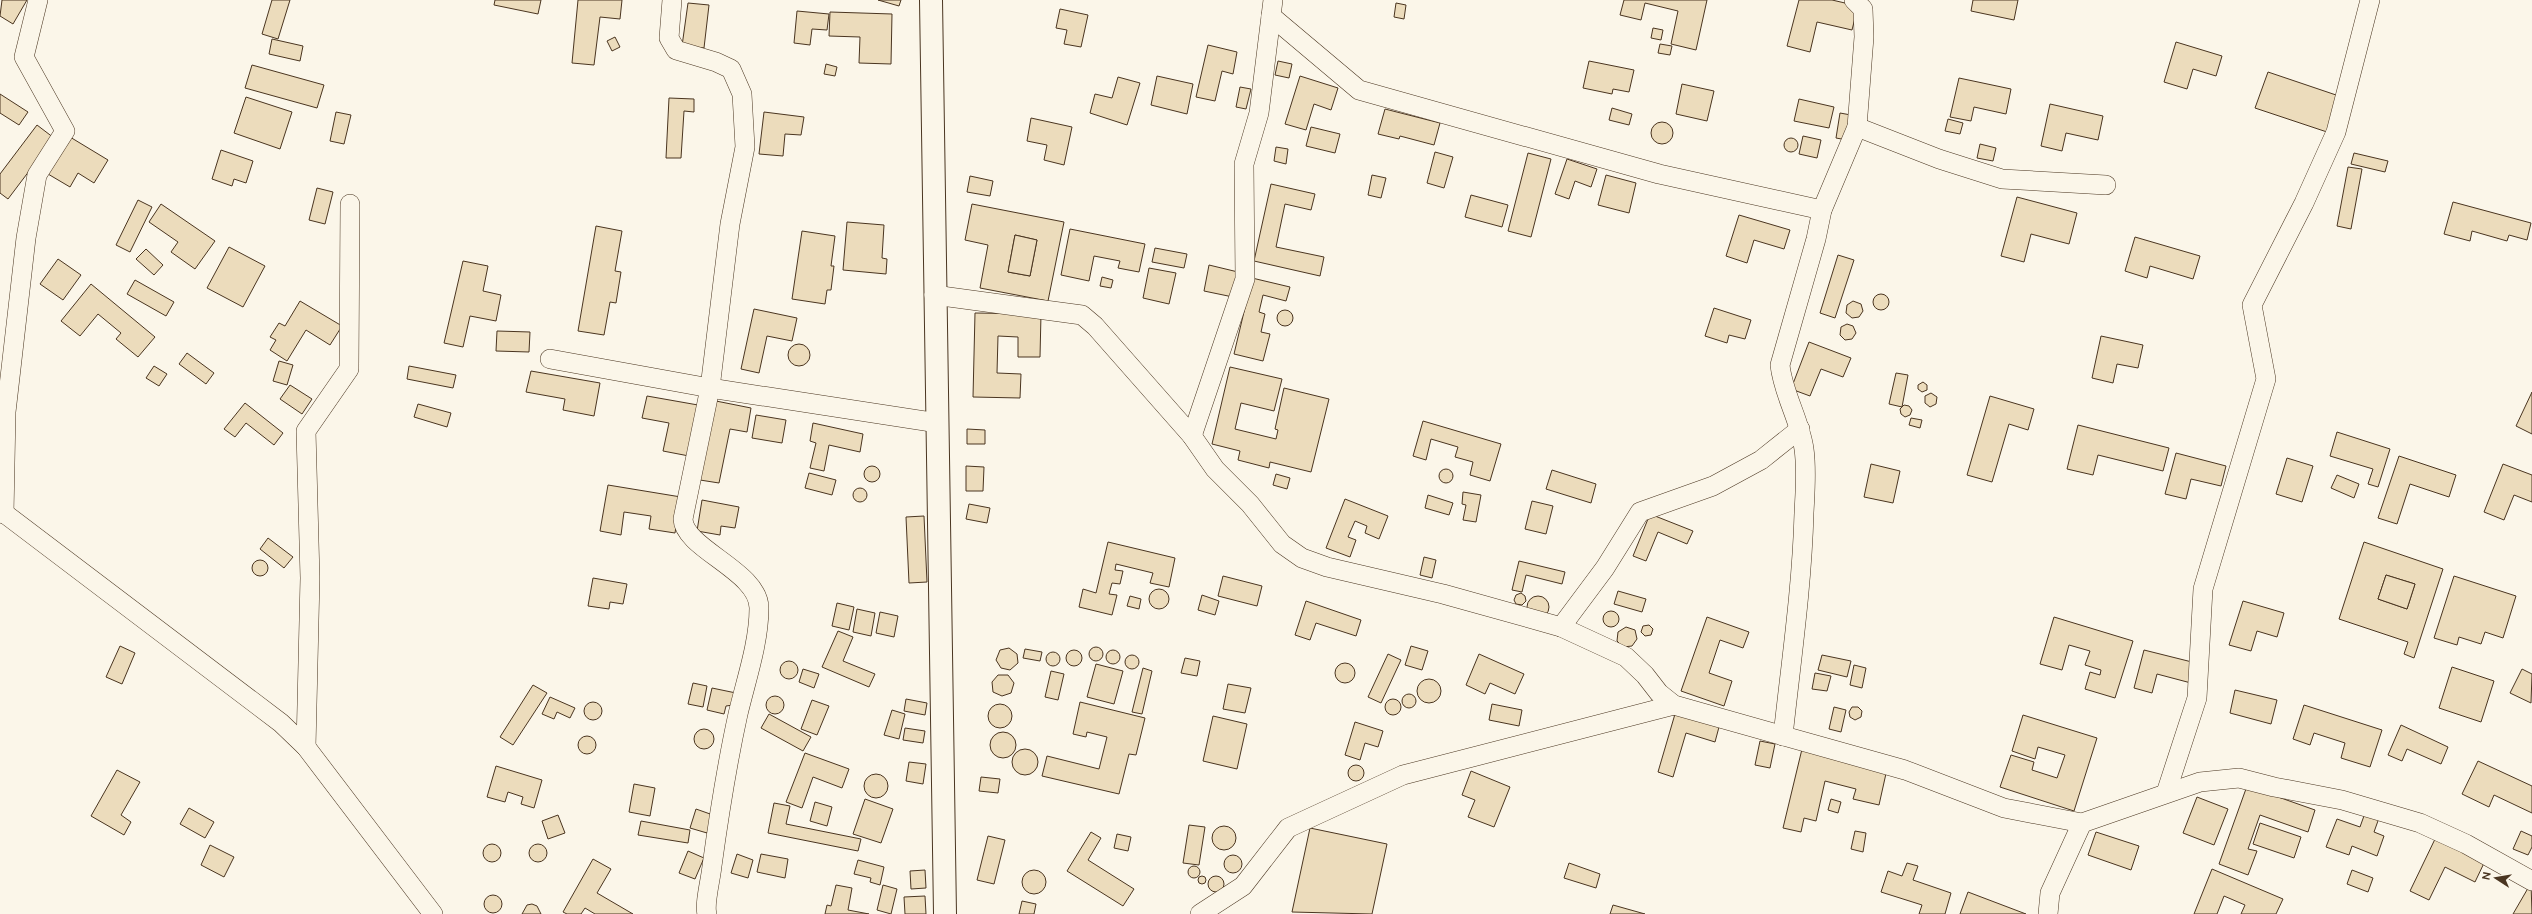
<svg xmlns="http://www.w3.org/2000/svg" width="2532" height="914" font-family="Ubuntu,sans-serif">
  <rect width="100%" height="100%" fill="#fbf6e9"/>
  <g fill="#ecdcbc" stroke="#4a3520" fill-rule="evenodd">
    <polygon points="2,0 27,0 13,24 0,16"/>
    <polygon points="272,0 290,0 278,39 262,34"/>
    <polygon points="495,0 541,0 538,14 494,5"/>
    <polygon points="578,0 622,0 620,19 600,17 594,65 572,63"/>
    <polygon points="878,0 901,0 899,6"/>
    <polygon points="1624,0 1707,0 1696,50 1671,44 1678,11 1645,3 1641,20 1620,15"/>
    <polygon points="1799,0 1832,0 1858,6 1852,30 1817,22 1810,52 1787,46"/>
    <polygon points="1973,0 2018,0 2014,20 1971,11"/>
    <polygon points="688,3 709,5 704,48 682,46"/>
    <polygon points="1396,3 1406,5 1404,19 1394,17"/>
    <polygon points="1060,9 1088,15 1081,47 1064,44 1067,30 1056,28"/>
    <polygon points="797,11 829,14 827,30 812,29 810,45 794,43"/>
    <polygon points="830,12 892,14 891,64 859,63 860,37 829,36"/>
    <polygon points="1653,28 1663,30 1661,40 1651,38"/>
    <polygon points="615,37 620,47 612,51 607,41"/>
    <polygon points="272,39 303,46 300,61 269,54"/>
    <polygon points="2176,42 2222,56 2216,76 2193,69 2187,89 2164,82"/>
    <polygon points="1660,44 1672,46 1670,55 1658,53"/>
    <polygon points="1208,45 1237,52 1233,74 1222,71 1215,101 1196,97"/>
    <polygon points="1278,61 1292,64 1289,78 1275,75"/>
    <polygon points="1589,61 1634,70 1629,92 1613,89 1612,94 1583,88"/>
    <polygon points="826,64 837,67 835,76 824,74"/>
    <polygon points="252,65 324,85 317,108 245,88"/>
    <polygon points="2268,72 2339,96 2327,132 2255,108"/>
    <polygon points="1157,76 1193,84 1187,114 1151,105"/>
    <polygon points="1300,76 1338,88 1331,110 1314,104 1306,130 1285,124"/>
    <polygon points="1118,77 1140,83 1127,125 1090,113 1095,94 1112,98"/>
    <polygon points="1959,78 2011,89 2006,114 1974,107 1971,121 1950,117"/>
    <polygon points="1682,84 1714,91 1707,121 1676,114"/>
    <polygon points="1240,87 1251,89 1246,109 1236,107"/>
    <polygon points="0,94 28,112 19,125 0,113"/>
    <polygon points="246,97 292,112 280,149 234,133"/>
    <polygon points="669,98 694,99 694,112 684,111 681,158 666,158"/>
    <polygon points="1799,99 1834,107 1829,128 1794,121"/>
    <polygon points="2050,104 2103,116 2098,140 2066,133 2062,151 2041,146"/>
    <polygon points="1612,108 1632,114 1629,125 1609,120"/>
    <polygon points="1385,109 1440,123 1434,145 1400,136 1399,139 1378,134"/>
    <polygon points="336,112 351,115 344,144 330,141"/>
    <polygon points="764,112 804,117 801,135 785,134 783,156 759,154"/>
    <polygon points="1840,113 1851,115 1847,140 1836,138"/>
    <polygon points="1031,118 1072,127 1064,165 1044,160 1047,145 1027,141"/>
    <polygon points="1948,119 1963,123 1960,134 1945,131"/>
    <circle cx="1662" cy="133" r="11"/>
    <polygon points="37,125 54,138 8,199 0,193 0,174"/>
    <polygon points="1311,127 1340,134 1335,153 1306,146"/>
    <polygon points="1803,136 1821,140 1817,158 1799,154"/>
    <polygon points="70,137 108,160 94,183 78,173 70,187 48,174"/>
    <circle cx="1791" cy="145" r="7"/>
    <polygon points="1980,144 1996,148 1993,161 1977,158"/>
    <polygon points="1276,147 1288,149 1286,164 1274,161"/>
    <polygon points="221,150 253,161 246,183 234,179 232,186 212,179"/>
    <polygon points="1435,152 1453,157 1444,188 1427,183"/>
    <polygon points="1528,153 1551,159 1531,237 1508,231"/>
    <polygon points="2354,153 2388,161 2385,172 2351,164"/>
    <polygon points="1567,159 1597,169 1591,187 1575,181 1569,199 1555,194"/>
    <polygon points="2348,167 2362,169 2351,229 2337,226"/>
    <polygon points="1372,175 1386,178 1381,198 1368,195"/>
    <polygon points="1606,175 1636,183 1629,213 1598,205"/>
    <polygon points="970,176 993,181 990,196 967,192"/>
    <polygon points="1271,184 1315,194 1311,210 1285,204 1276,247 1324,257 1320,276 1254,261"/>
    <polygon points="317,188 333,192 325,224 309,220"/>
    <polygon points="1471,195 1508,205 1502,227 1465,217"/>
    <polygon points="2017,197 2077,213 2069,244 2031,234 2024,262 2001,256"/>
    <polygon points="138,200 152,207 130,252 116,245"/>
    <polygon points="2453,202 2531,223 2527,240 2509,235 2507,241 2472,231 2470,241 2444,234"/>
    <polygon points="161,204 215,241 195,269 171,252 178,242 149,222"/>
    <path d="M972 204 1064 222 1048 301 980 288 988 245 965 240ZM1015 235 1037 240 1030 276 1008 272Z"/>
    <polygon points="1739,215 1790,230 1784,249 1754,240 1747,263 1726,256"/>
    <polygon points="847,222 884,225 882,258 887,259 886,274 843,270"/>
    <polygon points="596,226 622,231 615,271 621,272 616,303 610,302 604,335 578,331"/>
    <polygon points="1070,229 1145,244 1139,272 1118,268 1120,261 1094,256 1089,281 1061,275"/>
    <polygon points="802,231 835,236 831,266 834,266 831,290 827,290 825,304 792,299"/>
    <polygon points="1015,235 1037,240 1030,276 1008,272"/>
    <polygon points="2135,237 2200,256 2193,279 2150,266 2147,278 2125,271"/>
    <polygon points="229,247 265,266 243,307 207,288"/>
    <polygon points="1155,248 1187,254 1184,268 1152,262"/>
    <polygon points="146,249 163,265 154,275 136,259"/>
    <polygon points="1838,255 1854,260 1835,318 1820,313"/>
    <polygon points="58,259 81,275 63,300 40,284"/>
    <polygon points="463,261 488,266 483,291 501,295 496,321 470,316 463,347 444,343"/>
    <polygon points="1209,265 1238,272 1233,297 1204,291"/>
    <polygon points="1149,268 1176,273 1169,304 1143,298"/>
    <polygon points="1102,277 1113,280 1111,288 1100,286"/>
    <polygon points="1252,278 1290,287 1286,301 1263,295 1259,312 1265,314 1261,332 1270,334 1263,361 1234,354"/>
    <polygon points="135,280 174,302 166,316 127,294"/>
    <polygon points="91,284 155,337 138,357 116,339 121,333 98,314 80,336 61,321"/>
    <circle cx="1881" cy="302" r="8"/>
    <polygon points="300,301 342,326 330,345 306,330 287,361 270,350 276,340 270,337 279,323 285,326"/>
    <polygon points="1853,301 1861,304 1863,311 1859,317 1852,318 1846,313 1847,305"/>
    <polygon points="1714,308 1751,320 1745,339 1729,335 1727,343 1705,336"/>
    <polygon points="754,309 797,318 792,341 767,336 759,373 741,369"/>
    <circle cx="1285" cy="318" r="8"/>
    <polygon points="975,313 1041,314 1040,357 1018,357 1018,337 998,336 997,373 1021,374 1020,398 973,397"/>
    <polygon points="1847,324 1853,326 1856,333 1852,339 1845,340 1840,335 1841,327"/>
    <polygon points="497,331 530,332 529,352 496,351"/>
    <polygon points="2101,336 2143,345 2138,368 2117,364 2113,383 2092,378"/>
    <polygon points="1809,342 1851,358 1843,377 1821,369 1810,396 1791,389"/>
    <circle cx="799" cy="355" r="11"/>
    <polygon points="187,353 214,373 206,384 179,364"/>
    <polygon points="279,361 293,365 287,385 273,381"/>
    <polygon points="154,366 167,374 159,386 146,378"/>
    <polygon points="409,366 456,375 453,388 407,379"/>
    <polygon points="1230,367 1282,379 1274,411 1241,403 1235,429 1276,439 1278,430 1275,429 1284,388 1329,399 1311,472 1270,462 1269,468 1238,460 1240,451 1212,444"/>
    <polygon points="531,371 600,383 594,416 563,410 565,399 526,392"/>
    <polygon points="1896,373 1908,375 1902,407 1889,404"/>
    <polygon points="1923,382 1927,385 1927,390 1922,392 1918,389 1918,385"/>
    <polygon points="290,385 312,399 302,414 280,399"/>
    <polygon points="2532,392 2532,434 2516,426"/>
    <polygon points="1931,393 1937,397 1936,404 1930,407 1925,403 1925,396"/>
    <polygon points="647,396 698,405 689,456 663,451 669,423 642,418"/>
    <polygon points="1990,396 2034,409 2028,430 2009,424 1992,482 1967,475"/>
    <polygon points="716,401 751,408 747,432 730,429 719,483 700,480"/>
    <polygon points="245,403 283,433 274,445 246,423 235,437 224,429"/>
    <polygon points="418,404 451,413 447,427 414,417"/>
    <polygon points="1904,405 1909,406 1912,410 1910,415 1905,417 1901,414 1900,409"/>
    <polygon points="756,415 786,420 782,443 752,438"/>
    <polygon points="1911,418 1922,420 1920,428 1909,425"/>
    <polygon points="1423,421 1501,444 1490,481 1470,475 1473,462 1455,457 1458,447 1431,439 1426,460 1413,456"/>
    <polygon points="813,423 863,434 860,452 829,445 824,471 810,468 816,443 810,441"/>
    <polygon points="2078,425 2169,448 2163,471 2098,455 2093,475 2067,469"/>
    <polygon points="967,429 985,430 985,444 967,444"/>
    <polygon points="2337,432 2390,449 2378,487 2368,484 2373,469 2330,456"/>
    <polygon points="2176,453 2226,466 2221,486 2191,479 2186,499 2165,494"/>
    <polygon points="2399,456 2456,475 2449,497 2410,484 2397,524 2378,518"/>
    <polygon points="2287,458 2313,466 2302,502 2276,494"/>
    <polygon points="1871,464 1900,471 1893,503 1864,497"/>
    <polygon points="2503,464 2532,475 2532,502 2514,495 2504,520 2484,512"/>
    <circle cx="872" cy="474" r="8"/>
    <polygon points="966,466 984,467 983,491 966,491"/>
    <circle cx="1446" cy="476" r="7"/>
    <polygon points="1552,470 1596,484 1591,503 1546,489"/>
    <polygon points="809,473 836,480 832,495 805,488"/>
    <polygon points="1276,474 1290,478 1287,489 1273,485"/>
    <polygon points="2337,475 2359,484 2354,498 2331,488"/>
    <polygon points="608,485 681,497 675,533 649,529 651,516 624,512 621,535 600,531"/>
    <circle cx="860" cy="495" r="7"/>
    <polygon points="1463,492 1481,495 1476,522 1463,520 1466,505 1462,504"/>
    <polygon points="1428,495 1453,503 1449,515 1425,508"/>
    <polygon points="1345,499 1388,516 1379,539 1365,533 1367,526 1355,521 1348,537 1356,540 1350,557 1326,548"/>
    <polygon points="702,500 739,507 735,528 721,526 720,535 697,531"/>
    <polygon points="1532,501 1553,506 1546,534 1525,529"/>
    <polygon points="969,504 990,508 987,523 966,519"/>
    <polygon points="1650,514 1693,531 1687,544 1658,532 1646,561 1633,556"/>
    <polygon points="924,516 927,582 909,583 906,517"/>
    <polygon points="268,538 293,557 284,568 260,549"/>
    <polygon points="1108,542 1175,558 1169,587 1150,583 1153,573 1116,564 1115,570 1123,571 1120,584 1112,583 1109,594 1117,595 1112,615 1079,607 1083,589 1096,593"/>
    <path d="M2364 542 2443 569 2414 658 2404 654 2408 642 2339 619ZM2386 575 2415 584 2407 609 2378 599Z"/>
    <polygon points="1424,557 1436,560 1432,578 1420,575"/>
    <circle cx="260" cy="568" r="8"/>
    <polygon points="1519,561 1565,572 1562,584 1526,575 1522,592 1512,590"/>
    <polygon points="2386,575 2415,584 2407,609 2378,599"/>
    <polygon points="1223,576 1262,586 1257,606 1218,596"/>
    <polygon points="2454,576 2516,596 2503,638 2485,632 2481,644 2459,637 2457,645 2434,638"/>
    <polygon points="593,578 627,584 623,604 610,602 609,609 588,606"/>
    <circle cx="1159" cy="599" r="10"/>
    <polygon points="1618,591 1646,599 1642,612 1614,604"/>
    <polygon points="1521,593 1525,596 1526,601 1522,605 1516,604 1514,600 1516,595"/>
    <polygon points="1202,595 1219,601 1215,615 1198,610"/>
    <polygon points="1130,596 1141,599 1139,609 1127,606"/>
    <circle cx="1538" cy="607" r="11"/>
    <polygon points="1306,601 1361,620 1356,636 1316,623 1310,640 1295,635"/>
    <polygon points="2243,601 2284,613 2277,637 2257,631 2251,651 2229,645"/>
    <polygon points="837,603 854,607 849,630 832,626"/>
    <polygon points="857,609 875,613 871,636 853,632"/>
    <circle cx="1611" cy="619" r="8"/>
    <polygon points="880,612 898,616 894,637 876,633"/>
    <polygon points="1707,617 1749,632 1743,648 1720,640 1709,673 1732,681 1724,706 1681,691"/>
    <polygon points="2054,617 2133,641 2115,698 2085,689 2090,672 2100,675 2101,670 2085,665 2090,651 2069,645 2062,670 2040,664"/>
    <polygon points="1649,625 1653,629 1651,635 1645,636 1641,632 1643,626"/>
    <polygon points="1626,627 1635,630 1637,639 1632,646 1623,647 1617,641 1618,632"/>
    <polygon points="838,631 853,637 843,661 875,674 869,687 822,667"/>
    <polygon points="120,646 135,653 122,684 106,677"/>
    <polygon points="1411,646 1428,651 1422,670 1405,665"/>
    <circle cx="1096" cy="654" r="7"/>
    <polygon points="1009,648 1017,654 1018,663 1010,670 1001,668 996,660 1000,650"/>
    <polygon points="1025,649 1042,652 1040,661 1023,658"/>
    <circle cx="1113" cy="657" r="7"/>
    <polygon points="2144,650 2196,663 2191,683 2157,674 2152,693 2134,688"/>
    <circle cx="1074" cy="658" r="8"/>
    <circle cx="1053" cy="659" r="7"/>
    <polygon points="1388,654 1401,660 1381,703 1368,697"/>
    <polygon points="1479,654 1524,674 1515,694 1490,683 1485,694 1466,685"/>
    <circle cx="1132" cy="662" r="7"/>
    <polygon points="1822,655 1851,661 1847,677 1818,670"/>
    <polygon points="1185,658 1200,661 1197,676 1181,673"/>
    <circle cx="789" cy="670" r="9"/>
    <circle cx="1345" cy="673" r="10"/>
    <polygon points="1096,664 1123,671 1114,704 1087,697"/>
    <polygon points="1854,665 1866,668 1862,688 1850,685"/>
    <polygon points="2452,667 2494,681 2481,722 2439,708"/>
    <polygon points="1143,668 1152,671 1142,714 1132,712"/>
    <polygon points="803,669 819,674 814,688 799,682"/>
    <polygon points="2522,669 2532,674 2531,703 2510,693"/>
    <polygon points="1051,671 1064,674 1058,700 1045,697"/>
    <polygon points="1815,673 1831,676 1827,691 1812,689"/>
    <polygon points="998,675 1008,675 1014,683 1011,693 1002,696 993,692 992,682"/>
    <circle cx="1429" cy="691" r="12"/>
    <polygon points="693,683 707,686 703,707 688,704"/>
    <polygon points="1228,684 1251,688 1245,713 1223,709"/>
    <polygon points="533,685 547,693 513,745 500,737"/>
    <polygon points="712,688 736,693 733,705 726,706 724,714 707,710"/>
    <polygon points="2235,690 2277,700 2271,724 2230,713"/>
    <circle cx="1409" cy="701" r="7"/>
    <circle cx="775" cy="705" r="9"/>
    <polygon points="550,697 575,708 570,718 557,712 554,719 542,714"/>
    <polygon points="906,699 927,703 925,715 904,711"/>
    <circle cx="1393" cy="707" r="8"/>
    <polygon points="812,700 829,706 817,735 801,729"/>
    <circle cx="593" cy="711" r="9"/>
    <polygon points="1080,702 1145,718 1136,755 1129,754 1119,794 1042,776 1047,756 1099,769 1107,737 1087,732 1086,737 1073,734"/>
    <polygon points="1492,704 1522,710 1519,726 1489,720"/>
    <circle cx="1000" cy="716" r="12"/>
    <polygon points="2304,705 2382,730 2370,767 2341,758 2345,743 2314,733 2310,745 2293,739"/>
    <polygon points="1834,707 1846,710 1841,732 1829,729"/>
    <polygon points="1852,707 1858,707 1862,711 1861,717 1855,720 1850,717 1849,712"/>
    <polygon points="892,710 905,714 899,739 884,735"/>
    <polygon points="769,714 811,737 803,751 761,728"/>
    <polygon points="1675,714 1719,727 1715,742 1686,733 1673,777 1658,772"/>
    <polygon points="2023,715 2097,738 2074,811 2000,787 2011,755 2034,762 2032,770 2057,778 2065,755 2038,747 2035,759 2012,751"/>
    <polygon points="1213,716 1247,724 1237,769 1203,761"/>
    <polygon points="1355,722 1383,731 1378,747 1365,743 1360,760 1345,755"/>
    <polygon points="2401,725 2448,747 2441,764 2407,749 2402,761 2388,755"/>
    <polygon points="905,728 925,731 923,743 903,740"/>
    <circle cx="704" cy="739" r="10"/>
    <circle cx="1003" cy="745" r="13"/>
    <circle cx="587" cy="745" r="9"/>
    <polygon points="1760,741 1775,744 1770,768 1755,765"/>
    <polygon points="1802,749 1887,769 1879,805 1853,799 1856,789 1825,781 1816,821 1804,818 1801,832 1783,828"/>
    <circle cx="1025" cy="762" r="13"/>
    <polygon points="805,753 849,769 842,788 813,777 802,808 786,802"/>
    <polygon points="2478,761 2532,786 2532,813 2494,795 2489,807 2462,794"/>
    <polygon points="909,762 926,764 923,784 906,781"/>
    <circle cx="1356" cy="773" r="8"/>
    <polygon points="496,766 542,780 534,808 521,804 523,797 508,792 505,802 487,797"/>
    <polygon points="117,770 140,782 121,815 131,822 124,835 91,816"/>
    <polygon points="1471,771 1510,787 1494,827 1468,817 1475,800 1462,795"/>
    <circle cx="876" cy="786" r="12"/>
    <polygon points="981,777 1000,779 998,793 979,791"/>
    <polygon points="634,784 655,788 650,816 629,812"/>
    <polygon points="2247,786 2315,810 2308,832 2260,815 2248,849 2257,851 2248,875 2219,864"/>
    <polygon points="2197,797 2228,809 2214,845 2183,833"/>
    <polygon points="865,799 893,809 881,843 853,834"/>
    <polygon points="1831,799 1841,802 1838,813 1828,810"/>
    <polygon points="815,802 832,807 827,826 810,821"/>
    <polygon points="774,803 790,806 786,824 861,839 858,851 768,833"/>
    <polygon points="189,808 214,822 205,838 180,824"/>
    <polygon points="696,809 713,815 707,833 690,828"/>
    <polygon points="2365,813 2379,818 2374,832 2384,836 2377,856 2352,846 2349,855 2326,847 2337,819 2360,827"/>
    <polygon points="558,815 565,833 548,839 542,821"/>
    <polygon points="641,821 690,830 688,843 638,835"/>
    <polygon points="2260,823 2301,837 2294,858 2253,844"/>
    <polygon points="1189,825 1205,827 1199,865 1183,863"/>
    <circle cx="1224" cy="838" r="12"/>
    <polygon points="1310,828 1387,844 1372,914 1292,912"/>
    <polygon points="1855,831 1866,833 1863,852 1851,849"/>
    <polygon points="2521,831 2532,836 2532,847 2528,855 2513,849"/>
    <polygon points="1091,832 1101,838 1088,860 1134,889 1123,906 1067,871"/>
    <polygon points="2096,832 2139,846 2131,870 2088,855"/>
    <polygon points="1117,834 1131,837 1128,851 1114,848"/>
    <polygon points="988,836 1005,840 994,884 977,880"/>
    <polygon points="2436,837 2485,861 2475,882 2445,867 2429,900 2410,891"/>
    <circle cx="492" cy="853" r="9"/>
    <circle cx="538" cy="853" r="9"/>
    <polygon points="210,845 234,857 224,877 201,865"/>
    <polygon points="688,851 704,858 695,879 679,873"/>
    <polygon points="737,854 753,860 748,878 731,873"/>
    <polygon points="761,854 788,859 785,878 757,872"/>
    <circle cx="1233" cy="864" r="9"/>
    <polygon points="593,859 611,869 597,893 633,914 595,914 585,908 581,914 567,914 563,912"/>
    <polygon points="858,860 884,867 880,885 870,882 871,878 854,874"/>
    <polygon points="1569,863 1600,874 1596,888 1564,878"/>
    <polygon points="1907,863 1918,866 1913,880 1951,893 1945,914 1919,914 1922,905 1881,892 1888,871 1902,876"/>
    <circle cx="1194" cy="872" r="6"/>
    <polygon points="2212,869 2283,899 2276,914 2241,914 2245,905 2224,896 2217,914 2194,914"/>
    <circle cx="1034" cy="882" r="12"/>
    <polygon points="925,870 926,888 911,889 910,871"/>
    <polygon points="2352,870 2373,878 2368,892 2347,884"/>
    <circle cx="1202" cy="880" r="4"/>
    <circle cx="1216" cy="884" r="8"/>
    <polygon points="2531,883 2532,914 2513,914"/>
    <polygon points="836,885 852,888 848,910 869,914 825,914 827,905 831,906"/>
    <polygon points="883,885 897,889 891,914 877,910"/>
    <polygon points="1968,892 2026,914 1960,914"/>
    <circle cx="493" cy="904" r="9"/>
    <polygon points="925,896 926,914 905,914 904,897"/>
    <polygon points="1022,901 1036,904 1034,914 1019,914"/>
    <polygon points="532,904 537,906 541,914 522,914 527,905"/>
    <polygon points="1613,905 1645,914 1610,914"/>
  </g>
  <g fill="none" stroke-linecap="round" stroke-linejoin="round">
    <g stroke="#4a3520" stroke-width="20">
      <g id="minor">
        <path d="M672 0 669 38 676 50 716 62 731 69 742 94 745 147 730 224 710 388 683 519C684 549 759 571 759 608 759 643 746 680 738 714 727 764 719 815 712 866 711 878 704 904 707 914"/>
        <polyline points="1271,16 1359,90 1659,174 1822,210"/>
        <polyline points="1857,127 1939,159 2002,179 2106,185"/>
        <polyline points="934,295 1082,315 1095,326 1192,436 1215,469 1250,504 1282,544 1302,558 1327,567 1443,594 1561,627 1626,657 1645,675 1659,693 1674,705 1905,770 2004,808 2082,823 2200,782 2239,778 2274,787 2342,800 2420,823 2466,844 2532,881"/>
        <polyline points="550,359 710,388 938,423"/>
        <polyline points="1192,436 1245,279 1244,164 1259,113 1273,0"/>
        <polyline points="0,510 281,723 306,747 433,914"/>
        <polyline points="4,514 6,412 26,238 37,175 65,131 24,57 38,0"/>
        <polyline points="1561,627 1605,568 1640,512 1713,486 1761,460 1800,429"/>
        <path d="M1783 736C1791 662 1802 587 1804 513 1805 492 1807 470 1804 449 1800 420 1783 394 1780 365L1816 239 1822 210 1857 127 1864 37 1863 9 1854 0"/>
        <polyline points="306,747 310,578 306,431 349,369 350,204"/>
        <polyline points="2166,793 2197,698 2203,589 2266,379 2252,305 2304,203 2336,132 2370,0"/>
        <polyline points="1200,914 1243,886 1288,828 1403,775 1674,705"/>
        <polyline points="2048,914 2050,893 2082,823"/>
      </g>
    </g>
    <g stroke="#4a3520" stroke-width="24">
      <polyline id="secondary" points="931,0 945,914"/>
    </g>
    <use href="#minor" stroke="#fbf6e9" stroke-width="19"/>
    <use href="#secondary" stroke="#fbf6e9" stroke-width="22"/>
  </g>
  <g transform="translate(2496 878) rotate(282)" stroke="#fbf6e9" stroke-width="3" paint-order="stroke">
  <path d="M0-3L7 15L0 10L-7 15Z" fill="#4a3520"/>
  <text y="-6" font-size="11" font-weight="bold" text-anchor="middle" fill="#4a3520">N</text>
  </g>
</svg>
